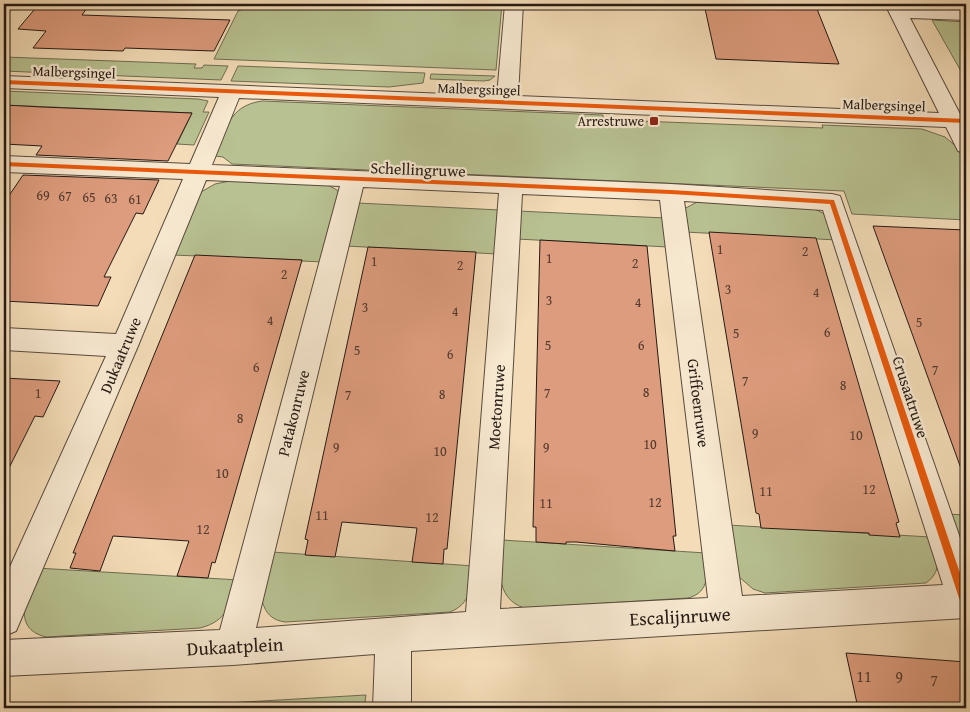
<svg xmlns="http://www.w3.org/2000/svg" width="970" height="712" font-family="'Gentium Book Plus',serif">
  <rect width="100%" height="100%" fill="#f3dcb7"/>
  <filter id="stains"><feTurbulence type="fractalNoise" baseFrequency=".004" numOctaves="4"/><feColorMatrix values="0 0 0 0 .2 0 0 0 0 .09 0 0 0 0 .02 0 0 0 .5 -.17"/></filter>
  <radialGradient id="worn" r=".72"><stop offset=".6" stop-color="#630" stop-opacity="0"/><stop offset="1" stop-color="#630" stop-opacity=".3"/></radialGradient>
  <g fill="#b8c191" stroke="#6e6d52">
    <polygon points="258,4 502,4 496,70 214,59 238,11"/>
    <polygon points="932,20 966,22 966,80"/>
    <polygon points="4,57 196,64 194,68 202,68 204,65 228,66 221,80 4,71"/>
    <polygon points="238,66 425,73 423,83 389,87 231,81"/>
    <polygon points="431,74 495,76 490,80 484,81 430,79"/>
    <polygon points="4,91 198,99 208,101 203,112 209,112 194,145 177,144 192,113 4,105"/>
    <path d="M262 101 603 115V119L613 120 823 128 822 125 922 129 945 137 957 147 966 164V220L852 214 844 191 232 164 223 157 215 156C227 129 228 106 262 101Z"/>
    <polygon points="230,181 328,185 337,190 340,194 323,262 302,261 302,260 172,255 201,192 215,184"/>
    <polygon points="697,202 813,208 828,216 837,240 685,232 684,209"/>
    <polygon points="357,203 500,210 497,254 346,246"/>
    <polygon points="518,211 665,218 668,247 517,239"/>
    <polygon points="947,514 966,515 966,561 962,556"/>
    <path d="M728 525 930 537C935 556 945 569 926 583L765 593 753 589 738 576Z"/>
    <path d="M502 540 706 553C707 572 711 592 688 598L524 608C493 597 501 566 502 540Z"/>
    <path d="M272 552 474 566C470 587 472 603 450 612L285 622C272 620 266 614 262 601Z"/>
    <path d="M36 568 239 580C231 603 228 621 200 628L46 637C9 628 29 592 36 568Z"/>
    <polygon points="366,695 364,708 226,708 227,703"/>
  </g>
  <g fill="#dd9c7d" stroke="#241914">
    <polygon points="39,4 90,4 82,15 230,20 214,51 125,48 123,51 33,48 46,31 18,29"/>
    <polygon points="704,4 815,4 839,64 716,59"/>
    <polygon points="4,105 42,107 192,113 168,161 36,155 42,146 4,144"/>
    <polygon points="23,175 159,180 143,214 136,213 104,277 111,277 98,306 4,301 4,203"/>
    <polygon points="873,226 966,230 966,474 963,474"/>
    <polygon points="709,232 816,238 899,522 896,523 900,537 869,535 869,533 761,528 759,514 756,513"/>
    <polygon points="540,240 647,246 676,536 673,536 675,551 576,542 566,542 566,544 536,542 536,527 533,527"/>
    <polygon points="368,247 476,252 447,549 444,549 443,564 412,562 417,528 342,522 335,557 305,555 308,540 305,539"/>
    <polygon points="195,255 302,260 215,563 212,562 208,578 177,576 189,541 113,536 100,571 70,568 76,553 73,553"/>
    <polygon points="4,378 60,381 43,417 35,416 4,478"/>
    <polygon points="846,653 966,662 966,708 858,708"/>
  </g>
  <g fill="none" stroke-linecap="round" stroke-linejoin="round">
    <g stroke="#584a3d" stroke-width="2">
      <path id="minor" d="M505 4H523L518 96 939 113 885 4H903L904 7 966 10V20L910 18 960 114H966V153L958 151 946 127 239 98 212 165 671 184 832 194 840 196 966 555V618L411 651V708H373L375 654 233 665 4 676V640L220 630 340 186 206 180 138 346 16 631 4 636V580L106 356 4 350V328L116 334 183 179 4 172V156L190 164 219 97 4 88V76L497 96ZM363 187 499 193 466 612 256 628ZM522 194 660 200 708 598 500 609ZM684 201 823 210 943 585 742 596Z"/>
    </g>
    <use href="#minor" fill="#f7e8d0" fill-rule="evenodd"/>
    <g stroke="#f7e8d0" stroke-width="3">
      <g id="cycleway">
        <polygon points="4,80 966,119 966,123 4,84"/>
        <polygon points="4,162 671,190 834,200 966,591 966,605 962,604 960,601 830,204 671,194 4,166"/>
      </g>
    </g>
    <use href="#cycleway" fill="#e8590c" fill-rule="evenodd"/>
  </g>
  <rect fill="#8f2418" stroke="#f7e8d0" stroke-width="2" x="649" y="116" width="10" height="10" rx="2.5"/>
  <g text-anchor="middle" stroke-width="4.5" stroke-linejoin="round" paint-order="stroke">
    <g font-size="14" fill="#241914" stroke="#f7e8d0">
      <text transform="translate(74 72) rotate(2)" y="5">Malbergsingel</text>
      <text transform="translate(479 89) rotate(2)" y="5">Malbergsingel</text>
      <text transform="translate(884 105) rotate(2)" y="5">Malbergsingel</text>
    </g>
    <g font-size="14" fill="#241914" stroke="#f7e8d0" text-anchor="end">
      <text x="644" y="126">Arrestruwe</text>
    </g>
    <g font-size="14" fill="#523a2e">
      <text x="43" y="200">69</text>
      <text x="65" y="201">67</text>
      <text x="89" y="202">65</text>
      <text x="111" y="203">63</text>
      <text x="135" y="204">61</text>
      <text x="720" y="254">1</text>
      <text x="805" y="256">2</text>
      <text x="549" y="263">1</text>
      <text x="374" y="266">1</text>
      <text x="635" y="268">2</text>
      <text x="460" y="270">2</text>
      <text x="284" y="279">2</text>
      <text x="728" y="294">3</text>
      <text x="816" y="297">4</text>
      <text x="549" y="305">3</text>
      <text x="638" y="307">4</text>
      <text x="365" y="312">3</text>
      <text x="455" y="316">4</text>
      <text x="270" y="325">4</text>
      <text x="919" y="327">5</text>
      <text x="827" y="337">6</text>
      <text x="736" y="338">5</text>
      <text x="548" y="350">5</text>
      <text x="641" y="350">6</text>
      <text x="357" y="355">5</text>
      <text x="450" y="359">6</text>
      <text x="256" y="372">6</text>
      <text x="935" y="375">7</text>
      <text x="745" y="386">7</text>
      <text x="843" y="390">8</text>
      <text x="646" y="397">8</text>
      <text x="38" y="398">1</text>
      <text x="547" y="398">7</text>
      <text x="442" y="399">8</text>
      <text x="348" y="400">7</text>
      <text x="240" y="423">8</text>
      <text x="755" y="438">9</text>
      <text x="856" y="440">10</text>
      <text x="650" y="449">10</text>
      <text x="336" y="452">9</text>
      <text x="546" y="452">9</text>
      <text x="440" y="456">10</text>
      <text x="222" y="478">10</text>
      <text x="869" y="494">12</text>
      <text x="766" y="496">11</text>
      <text x="655" y="507">12</text>
      <text x="546" y="508">11</text>
      <text x="322" y="520">11</text>
      <text x="432" y="522">12</text>
      <text x="203" y="534">12</text>
    </g>
    <g font-size="16" fill="#241914" stroke="#f7e8d0">
      <text transform="translate(418 169) rotate(2)" y="6">Schellingruwe</text>
      <text transform="translate(120 355) rotate(-67)" y="6">Dukaatruwe</text>
      <text transform="translate(911 397) rotate(72)" y="6">Crusaatruwe</text>
      <text transform="translate(699 403) rotate(83)" y="6">Griffoenruwe</text>
      <text transform="translate(496 407) rotate(-86)" y="6">Moetonruwe</text>
      <text transform="translate(293 413) rotate(-76)" y="6">Patakonruwe</text>
    </g>
    <g font-size="16" fill="#523a2e">
      <text x="864" y="682">11</text>
      <text x="899" y="683">9</text>
      <text x="934" y="686">7</text>
    </g>
    <g font-size="19" fill="#241914" stroke="#f7e8d0">
      <text transform="translate(680 616) rotate(-3)" y="7">Escalijnruwe</text>
      <text transform="translate(235 646) rotate(-3)" y="7">Dukaatplein</text>
    </g>
  </g>
  <rect width="970" height="712" fill="none" stroke="#f3dcb7" stroke-width="20"/>
  <rect x="5" y="5" width="960" height="702" fill="none" stroke="#241914" stroke-width="2.5"/>
  <rect x="10" y="10" width="950" height="692" fill="none" stroke="#241914"/>
  <rect width="100%" height="100%" filter="url(#stains)"/>
  <rect width="100%" height="100%" fill="url(#worn)"/>
</svg>
